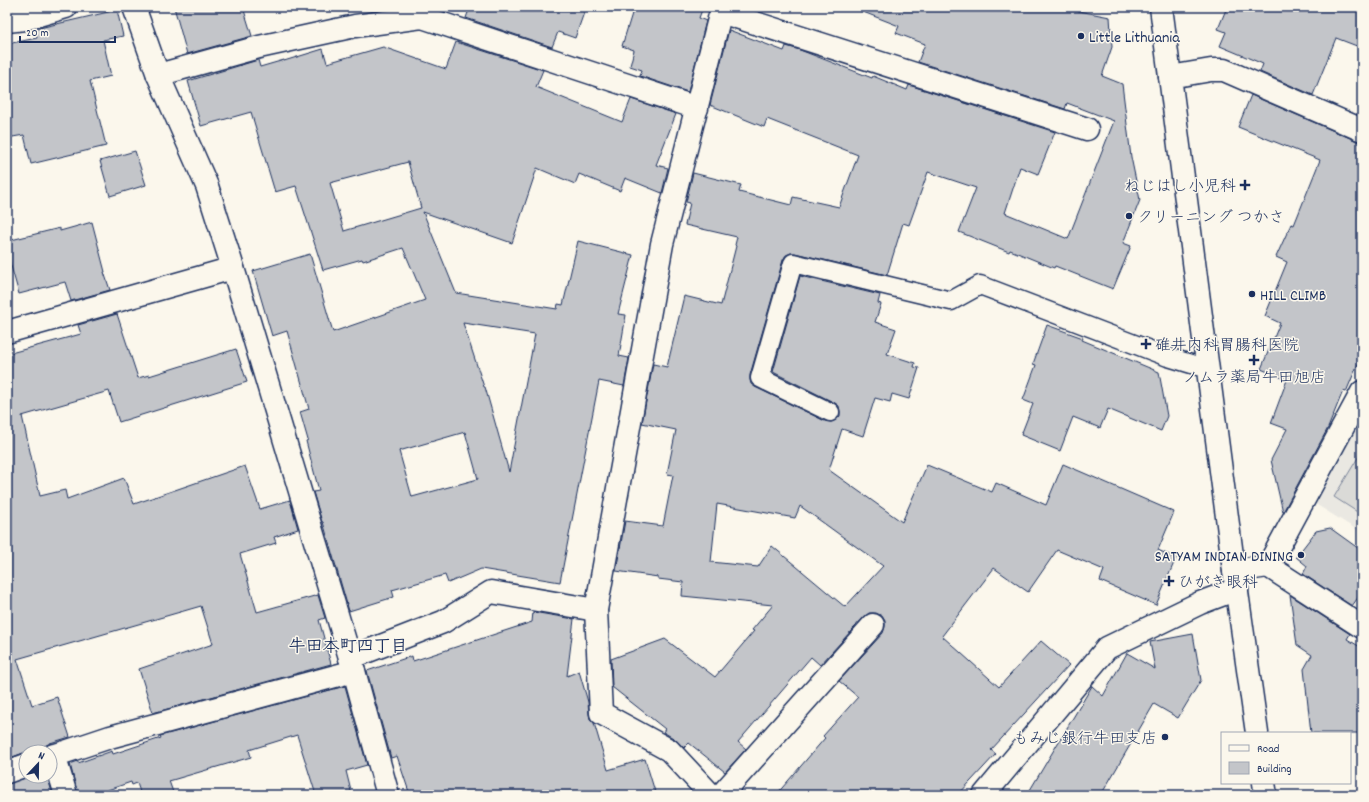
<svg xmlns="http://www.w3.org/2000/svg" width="1369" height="802" font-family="Dekko,'Klee One',sans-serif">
  <rect width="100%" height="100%" fill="#fbf7ec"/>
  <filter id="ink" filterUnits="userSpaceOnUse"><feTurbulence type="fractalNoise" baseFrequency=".025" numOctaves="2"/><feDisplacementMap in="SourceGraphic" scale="8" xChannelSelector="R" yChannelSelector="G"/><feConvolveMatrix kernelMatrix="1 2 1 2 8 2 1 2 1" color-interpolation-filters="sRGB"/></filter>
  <g filter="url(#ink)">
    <polygon fill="#eae8e2" points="1362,417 1362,533 1314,503"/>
    <polygon fill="#dadad7" stroke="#7a849a" points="1362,451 1362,515 1334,497"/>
    <g fill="#c3c5c9" stroke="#1b2f5e" fill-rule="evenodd">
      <polygon points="174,7 243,7 252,36 187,54"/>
      <polygon points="470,7 586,7 575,38 558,32 552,47 466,18"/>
      <polygon points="634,7 703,7 699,18 706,21 688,92 640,76 642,70 630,66 634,50 622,46"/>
      <path d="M853 7H1058L1110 17 1112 47 1102 76 1122 84 1131 157 1140 200 1123 243 1131 246 1113 289 1055 266 1054 268 1010 250 1009 252 959 232 976 188 928 172 909 225 903 223 887 275 795 253H791L786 255 783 260 750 375V380L751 384 755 387 825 421 831 422 836 420 840 416V412L839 406 835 403 773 372 800 276 880 295 878 303 881 304 875 322 896 329 887 354 915 363 914 367 919 368 909 399 892 394 890 402 875 398 863 436 842 429 829 470 902 522 927 465 992 492 996 483 1046 505 1063 464 1174 512 1158 550 1176 558 1156 605 1100 581 1104 570 1057 550 1028 592 994 568 942 636 999 687 1041 641 1069 665 991 750 996 754 958 795H776L825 738 823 736 858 697 839 681 883 633 885 627V621L882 616 876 613H869L864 617 820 665 811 657 738 742 746 749 725 772 689 743 684 748 675 739 663 732 665 729 612 687 611 659 665 639 715 677 754 631 752 630 773 605 682 596 683 582 658 579V577L616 571 625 521 663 526 673 475 667 474 676 430 642 423 653 364 667 367 684 296 721 305 736 246 735 245 737 237 685 225 690 203 686 202 693 173 741 185 739 192 791 205 793 197 839 207 858 155 767 119 764 127 710 105 729 30 784 51 786 46 800 50 872 78 873 76 907 90 909 85 1055 132 1038 174 1020 167 1005 213 1068 239 1114 121 1067 103 1065 109 918 62 925 44 896 33 899 26 853 8ZM717 504 795 518 800 506 883 566 845 607 772 546 758 567 711 562Z"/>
      <polygon points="1227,7 1362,7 1362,48 1336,38 1313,95 1260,72 1263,64 1220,46 1226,32 1218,29"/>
      <polygon points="117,10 123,36 103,40 111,76 90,81 106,146 31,164 24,135 7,138 7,44 37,38 35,29"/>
      <path d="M456 42 543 70 536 87 622 122 631 99 676 114 656 165 668 168 662 193 625 178 620 191 579 174 575 184 537 168 512 243 423 212 456 293 557 309 558 304 563 305 578 241 633 255 618 314 626 315 619 356 629 358 624 386 599 381 560 582 481 569 448 583 445 575 392 590 394 597 349 611 323 522H322L313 492 319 491 306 441 308 440 300 412 309 409 287 331 272 336 253 271 310 254 333 332 425 300 403 248 363 261 362 259 323 270 296 186 275 192 251 112 201 126 188 81 258 60 260 67 284 60V61L323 49 327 63 383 47 446 69ZM408 162 421 208 344 231 330 183ZM463 323 535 334 509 472 485 387H484ZM465 432 478 479 412 497 399 451Z"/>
      <polygon points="1251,95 1357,141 1362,142 1362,354 1346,392 1343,391 1328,428 1283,512 1271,460 1287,429 1271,423 1287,380 1261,369 1280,323 1265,316 1287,262 1276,257 1291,224 1294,225 1320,160 1238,127"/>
      <polygon points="135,151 146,185 110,196 100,161"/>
      <polygon points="92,222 105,272 104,272 110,290 71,301 65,282 19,294 7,252 7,241 60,228 60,231"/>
      <polygon points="117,314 138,378 149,375 149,376 236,349 247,382 119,422 109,391 22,416 40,496 65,490 67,499 124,478 134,504 245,466 260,509 290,500 298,529 274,537 276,543 240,554 257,612 318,595 325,618 319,620 331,664 153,713 139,669 213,644 201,606 17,659 32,705 57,697 70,737 50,743 41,748 39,752 26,752 7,759 7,354 81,334 78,325"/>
      <polygon points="1047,325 1083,338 1082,340 1159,372 1167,416 1161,431 1108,409 1100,428 1073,417 1060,451 1021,435 1033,404 1023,400 1036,365 1033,364"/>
      <polygon points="1330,528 1362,551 1362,592 1352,606 1303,574 1307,566 1296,557 1316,531"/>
      <polygon points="1290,595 1350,634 1347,639 1362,648 1362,733 1311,733 1304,669 1312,655 1297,645"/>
      <polygon points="533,612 574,619 567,676 579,671 588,702 589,714 590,719 594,723 608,770 645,759 656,795 410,795 397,756 391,758 367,671 412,656 413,661 532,622"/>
      <polygon points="1193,634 1201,680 1178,718 1154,704 1101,795 1027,795 1092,686 1103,696 1127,653 1155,669 1150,642"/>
      <polygon points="345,686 367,765 346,771 352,795 316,795 297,735 249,750 251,757 169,781 174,795 141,795 137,783 132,785 131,782 93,795 78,795 70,764 78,761 78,763 112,751 113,754 161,738 160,736"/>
      <polygon points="31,776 47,776 53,795 7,795 7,784"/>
    </g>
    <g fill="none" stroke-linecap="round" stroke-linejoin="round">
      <g stroke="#1b2f5e" stroke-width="21">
        <polyline id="lane" points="830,412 760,378 793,263 951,301 980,285 1168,357 1208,369"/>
      </g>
      <g stroke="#1b2f5e" stroke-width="25">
        <g id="street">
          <polyline points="134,7 158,75 207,186 233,268 354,671 388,795"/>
          <polyline points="721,12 1087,129"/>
          <polyline points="7,21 25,19 66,7"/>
          <polyline points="158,75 259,47 355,26 422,17 697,108"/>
          <polyline points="1170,77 1211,70 1224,70 1362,130"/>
          <polyline points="7,332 233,268"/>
          <polyline points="1268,566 1362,627"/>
          <polyline points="1234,571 1268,566 1362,392"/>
          <polyline points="350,658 443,622 491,592 596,610"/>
          <polyline points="54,755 66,795"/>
          <polyline points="50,757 110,737 354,671"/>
          <polyline points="7,772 26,765"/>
          <polyline points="711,795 669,750 601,713 596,610 662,244 722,7"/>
          <polyline points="721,795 873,625"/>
          <polyline points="984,795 1107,648 1200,603 1237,589"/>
        </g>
      </g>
      <g stroke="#1b2f5e" stroke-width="25">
        <g id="secondary">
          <polyline points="1161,7 1234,571 1257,733"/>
          <polyline points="1264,783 1266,795"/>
        </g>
      </g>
      <use href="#lane" stroke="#fbf7ec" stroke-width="18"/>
      <use href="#street" stroke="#fbf7ec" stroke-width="22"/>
      <use href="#secondary" stroke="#fbf7ec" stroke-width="22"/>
    </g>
  </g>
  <g fill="#1b2f5e" stroke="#fbf7ec" stroke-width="1.5">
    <circle cx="1081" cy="36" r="4"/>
    <path d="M1243 179h4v4h4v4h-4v4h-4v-4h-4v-4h4z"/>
    <circle cx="1129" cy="216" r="4"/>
    <circle cx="1252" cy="294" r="4"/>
    <path d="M1144 338h4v4h4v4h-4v4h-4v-4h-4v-4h4z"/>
    <path d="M1252 354h4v4h4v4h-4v4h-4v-4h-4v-4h4z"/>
    <circle cx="1301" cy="555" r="4"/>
    <path d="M1167 575h4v4h4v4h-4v4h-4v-4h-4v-4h4z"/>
    <circle cx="1165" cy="737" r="4"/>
  </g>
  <g text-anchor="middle" stroke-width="3" stroke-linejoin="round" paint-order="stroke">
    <g font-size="16" fill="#1b2f5e" stroke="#fbf7ec" text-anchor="start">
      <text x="1089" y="42">Little Lithuania</text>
      <text x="1236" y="191" text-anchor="end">ねじはし小児科</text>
      <text x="1137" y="222">クリーニング つかさ</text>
      <text x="1260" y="300">HILL CLIMB</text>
      <text x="1155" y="350">碓井内科胃腸科医院</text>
      <text x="1254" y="382" text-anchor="middle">ノムラ薬局牛田旭店</text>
      <text x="1293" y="561" text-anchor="end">SATYAM INDIAN DINING</text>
      <text x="1178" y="587">ひがき眼科</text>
      <text x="1157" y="743" text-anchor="end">もみじ銀行牛田支店</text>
    </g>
    <g font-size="17" font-weight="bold" fill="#1b2f5e" stroke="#fbf7ec">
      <text x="348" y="651">牛田本町四丁目</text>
    </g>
  </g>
  <rect width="1369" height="802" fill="none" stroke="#fbf7ec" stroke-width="24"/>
  <rect x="12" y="12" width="1345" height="778" fill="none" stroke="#1b2f5e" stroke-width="1.5" filter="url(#ink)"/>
  <rect x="1221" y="732" width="130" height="52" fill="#fbf7ec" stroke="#a1a7b3"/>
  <rect x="1229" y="745" width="20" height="6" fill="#fbf7ec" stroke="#a1a7b3"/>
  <text x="1257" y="752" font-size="12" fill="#1b2f5e">Road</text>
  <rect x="1229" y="762" width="20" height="12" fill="#c3c5c9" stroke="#a1a7b3"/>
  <text x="1257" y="772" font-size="12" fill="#1b2f5e">Building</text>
  <g transform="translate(38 764) rotate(22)"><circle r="19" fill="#fbf7ec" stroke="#a1a7b3"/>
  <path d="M0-3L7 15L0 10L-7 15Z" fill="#1b2f5e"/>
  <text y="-6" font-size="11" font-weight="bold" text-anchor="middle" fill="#1b2f5e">N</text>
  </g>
  <path d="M20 36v6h95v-6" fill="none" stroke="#1b2f5e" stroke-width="2"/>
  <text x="26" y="36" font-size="12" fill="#1b2f5e" stroke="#fbf7ec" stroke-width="3" paint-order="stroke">20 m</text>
</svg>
